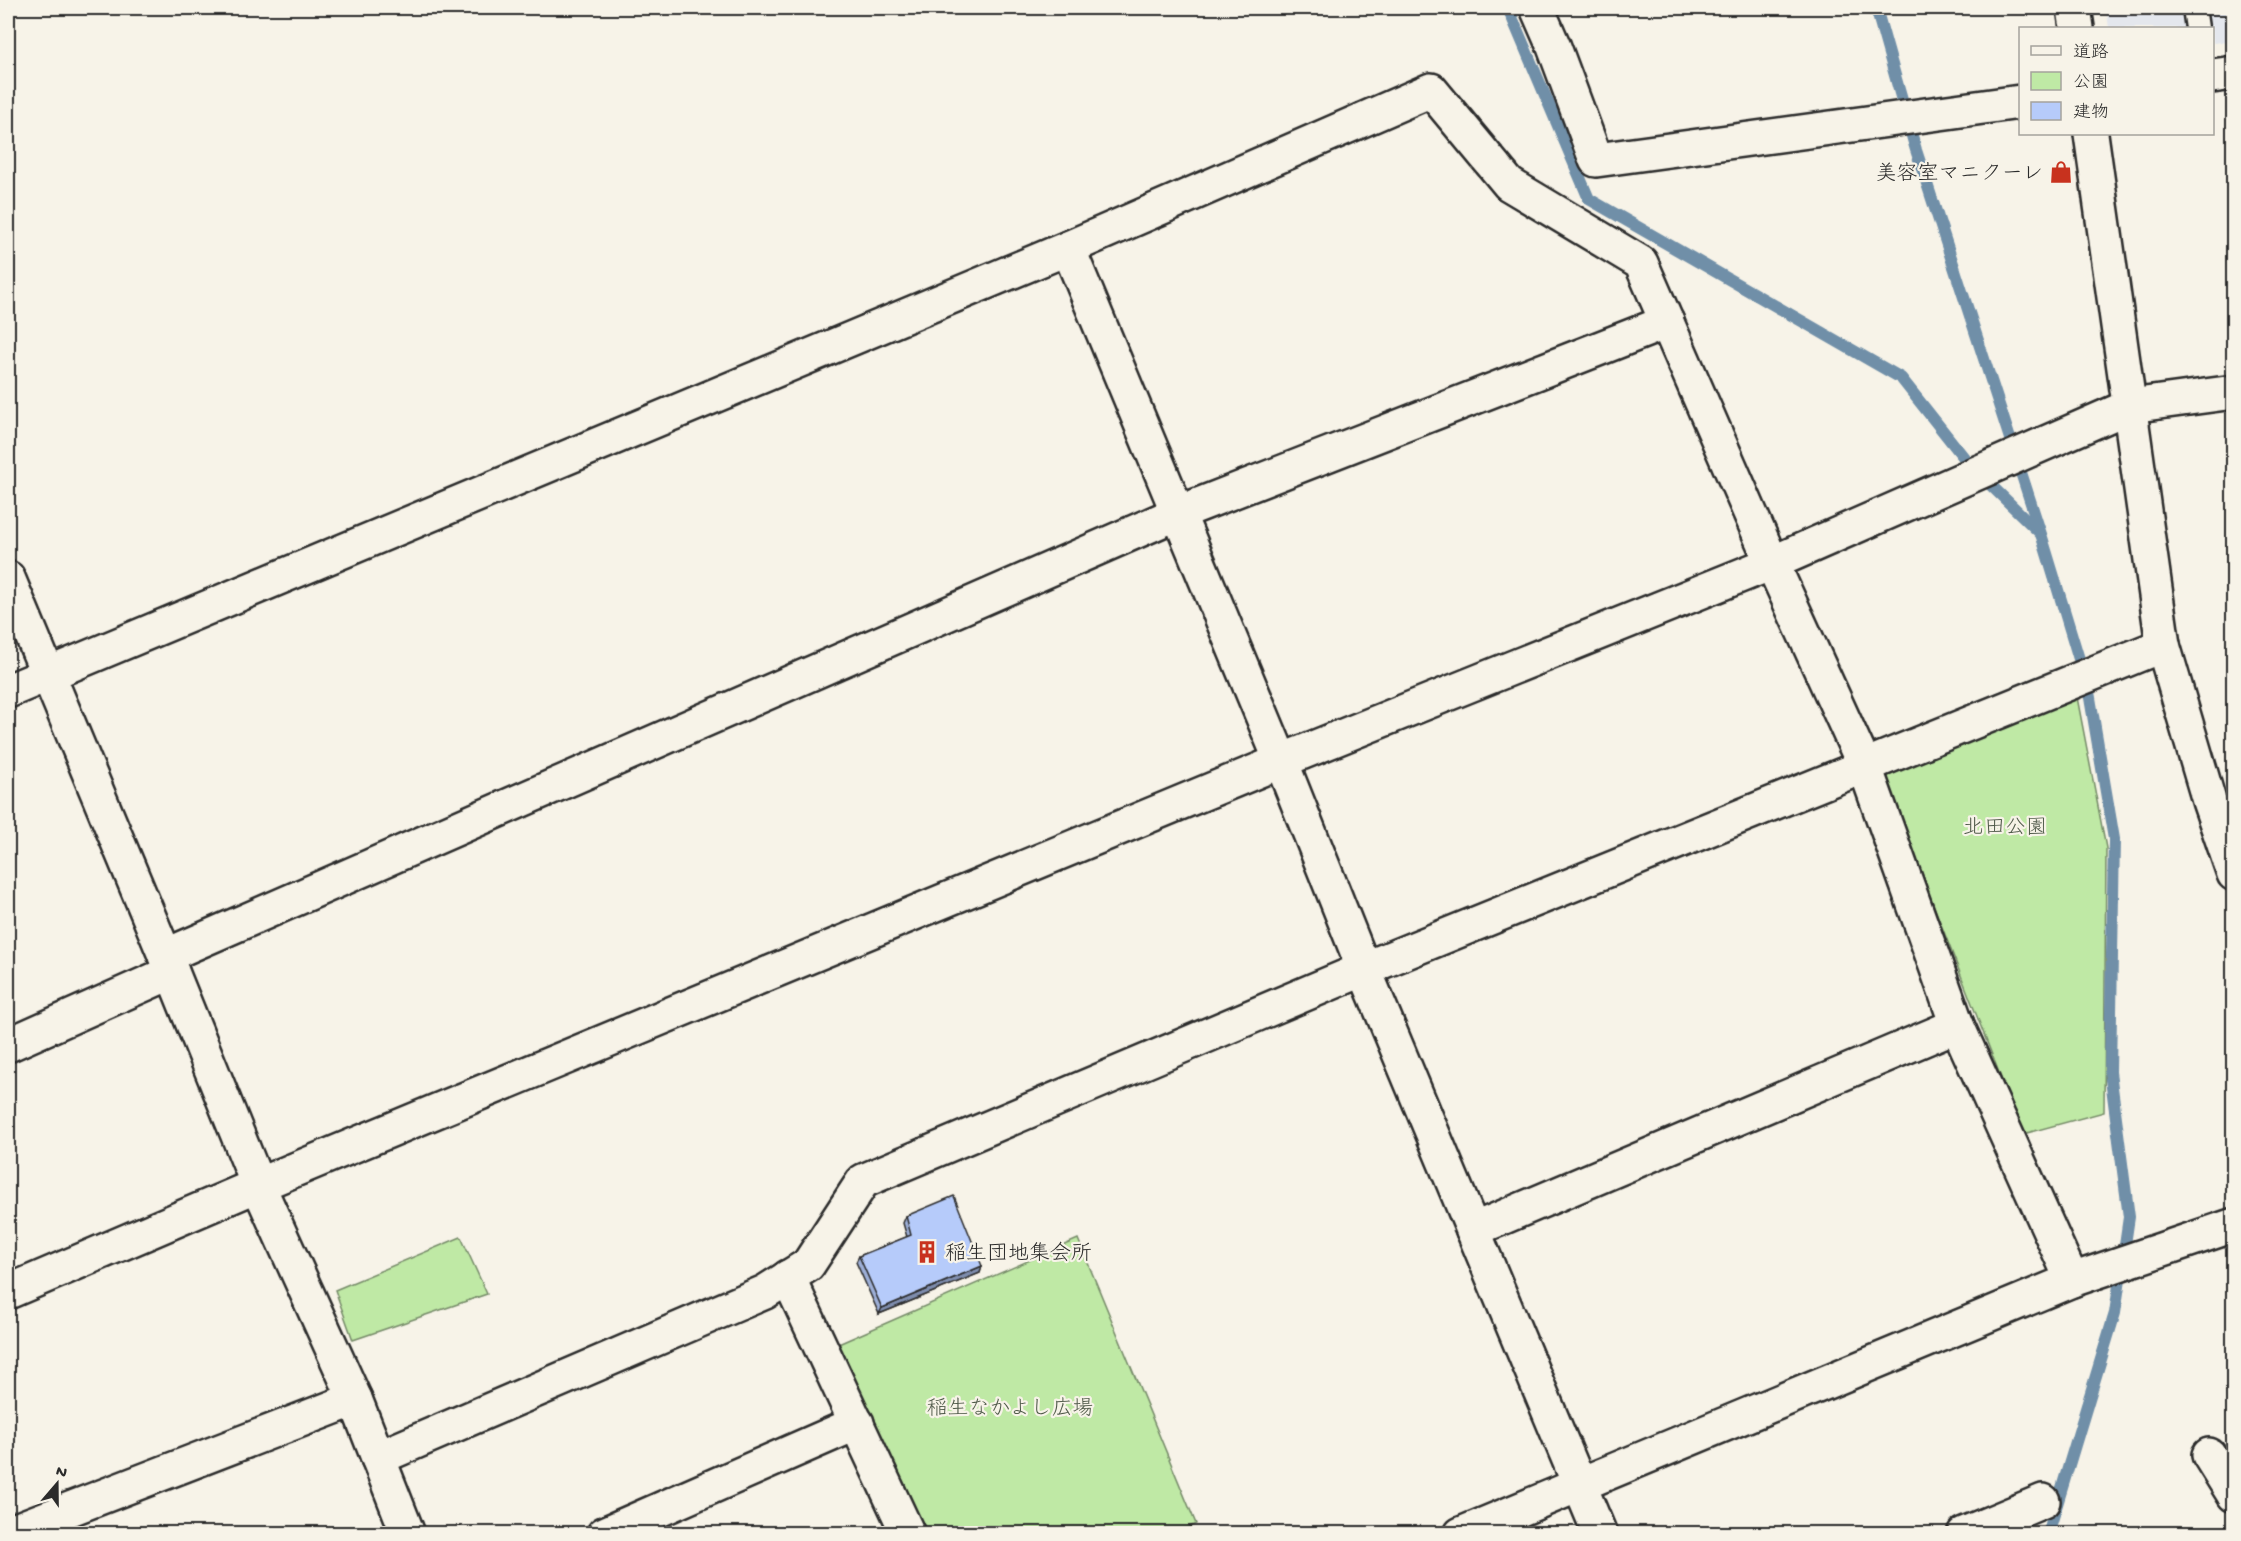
<svg xmlns="http://www.w3.org/2000/svg" width="2241" height="1541" font-family="'Gochi Hand','Klee One',sans-serif">
  <rect width="100%" height="100%" fill="#f7f3e8"/>
  <filter id="ink" filterUnits="userSpaceOnUse"><feTurbulence type="fractalNoise" baseFrequency=".0167" numOctaves="2"/><feDisplacementMap in="SourceGraphic" scale="12" xChannelSelector="R" yChannelSelector="G"/><feConvolveMatrix kernelMatrix="1 2 1 2 8 2 1 2 1" color-interpolation-filters="sRGB"/></filter>
  <g filter="url(#ink)">
    <polygon fill="#e4e7ed" points="2106,8 2233,8 2233,41 2213,43 2212,28 2109,28"/>
    <g fill="#bfe9a5" stroke="#758a68" stroke-width="1.5">
      <polygon points="2076,692 2106,848 2104,1112 2023,1134 1881,771"/>
      <polygon points="461,1237 487,1294 353,1340 335,1290"/>
      <polygon points="1078,1239 1196,1524 1175,1534 921,1533 834,1346"/>
    </g>
    <g fill="none" stroke-linecap="round" stroke-linejoin="round">
      <g stroke="#708fa8" stroke-width="12">
        <polyline points="1508,8 1589,199 1901,378 1969,464 2040,533"/>
        <polyline points="1876,8 1916,150 2041,534 2089,692 2114,839 2110,1072 2129,1217 2115,1313 2048,1534"/>
      </g>
      <g stroke="#2b2b2b" stroke-width="27">
        <polyline id="lane" points="2194,8 2197,28"/>
      </g>
      <g stroke="#2b2b2b" stroke-width="38">
        <g id="street">
          <polyline points="1537,8 1554,47 1596,160 2020,102"/>
          <polyline points="2091,134 2163,645 2209,801 2234,874"/>
          <polyline points="1068,248 1281,761 1364,969 1600,1534"/>
          <polyline points="8,691 1068,248 1431,90 1509,184 1641,263 1772,563 1865,767 1957,1025 2072,1280 1461,1534"/>
          <polyline points="165,956 1178,513 1667,322"/>
          <polyline points="8,1045 172,972"/>
          <polyline points="1473,1230 1957,1025"/>
          <polyline points="788,1277 908,1534"/>
          <polyline points="2072,1280 2234,1225"/>
          <polyline points="8,1292 258,1185 1281,761 1772,563 2130,406 2234,392"/>
          <polyline points="2209,1455 2234,1495"/>
          <polyline points="378,1458 765,1292 808,1265 863,1181 1364,969 2163,645"/>
          <polyline points="8,1533 355,1399"/>
          <polyline points="604,1534 857,1423"/>
          <polyline points="1964,1534 2043,1501"/>
        </g>
      </g>
      <g stroke="#2b2b2b" stroke-width="38">
        <g id="secondary">
          <polyline points="2074,8 2077,28"/>
          <polyline points="2212,76 2234,73"/>
          <polyline points="8,578 172,972 258,1185 355,1399 408,1534"/>
        </g>
      </g>
      <use href="#lane" stroke="#f7f3e8" stroke-width="22"/>
      <use href="#street" stroke="#f7f3e8" stroke-width="33"/>
      <use href="#secondary" stroke="#f7f3e8" stroke-width="33"/>
    </g>
    <polygon fill="#9dafd7" stroke="#2b2b2b" stroke-width="1.5" points="906,1216 982,1266 980,1273 879,1314 856,1262 859,1256 907,1237 903,1223"/>
    <polygon fill="#7f8eaf" stroke="#2b2b2b" stroke-width="1.5" points="982,1266 980,1273 879,1314 882,1308"/>
    <polygon fill="#b6cbfa" stroke="#2b2b2b" stroke-width="1.5" points="954,1196 982,1266 882,1308 859,1256 911,1235 906,1216"/>
  </g>
  <defs>
    <g id="shop-bare" transform="scale(1.8)"><path d="M-5-2.5h2.3a2.7 3.5 0 0 1 5.4 0H5L5.5 6h-11ZM-1.5-2.5h3a1.5 2.3 0 0 0-3 0Z" fill="#c8321e" stroke="#f7f3e8" stroke-width="2.5" paint-order="stroke"/></g>
    <g id="building-bare" transform="scale(1.8)"><path d="M-4-6H4V6H1V3H-1V6H-4ZM-2.5-4.3h1.7v1.8h-1.7ZM.8-4.3h1.7v1.8H.8ZM-2.5-1h1.7V.8h-1.7ZM.8-1h1.7V.8H.8Z" fill="#c8321e" stroke="#f7f3e8" stroke-width="2.5" paint-order="stroke"/></g>
  </defs>
  <g fill-rule="evenodd">
    <use href="#shop-bare" x="2061" y="172"/>
    <use href="#building-bare" x="927" y="1252"/>
  </g>
  <g text-anchor="middle" stroke-width="4.5" stroke-linejoin="round" paint-order="stroke">
    <g font-size="21" fill="#2b2b2b" stroke="#f7f3e8" text-anchor="end">
      <text x="2043" y="179">美容室マニクーレ</text>
      <text x="945" y="1259" text-anchor="start">稲生団地集会所</text>
    </g>
    <g font-size="21" fill="#505a4a" stroke="#f7f3e8">
      <text x="2005" y="833">北田公園</text>
      <text x="1010" y="1414">稲生なかよし広場</text>
    </g>
  </g>
  <rect width="2241" height="1541" fill="none" stroke="#f7f3e8" stroke-width="30"/>
  <rect x="15" y="15" width="2211" height="1511" fill="none" stroke="#2b2b2b" stroke-width="2" filter="url(#ink)"/>
  <rect x="2019" y="27" width="195" height="108" fill="#f7f3e8" stroke="#a5a39c" stroke-width="1.5"/>
  <rect x="2031" y="46" width="30" height="9" fill="#f7f3e8" stroke="#a5a39c" stroke-width="1.5"/>
  <text x="2073" y="57" font-size="18" fill="#2b2b2b">道路</text>
  <rect x="2031" y="72" width="30" height="18" fill="#bfe9a5" stroke="#a5a39c" stroke-width="1.5"/>
  <text x="2073" y="87" font-size="18" fill="#2b2b2b">公園</text>
  <rect x="2031" y="102" width="30" height="18" fill="#b6cbfa" stroke="#a5a39c" stroke-width="1.5"/>
  <text x="2073" y="117" font-size="18" fill="#2b2b2b">建物</text>
  <g transform="translate(57 1484) rotate(20)" stroke="#f7f3e8" stroke-width="4.5" paint-order="stroke">
  <path d="M0-4.5L10 22L0 15L-10 22Z" fill="#2b2b2b"/>
  <text y="-9" font-size="16" font-weight="bold" text-anchor="middle" fill="#2b2b2b">N</text>
  </g>
</svg>
